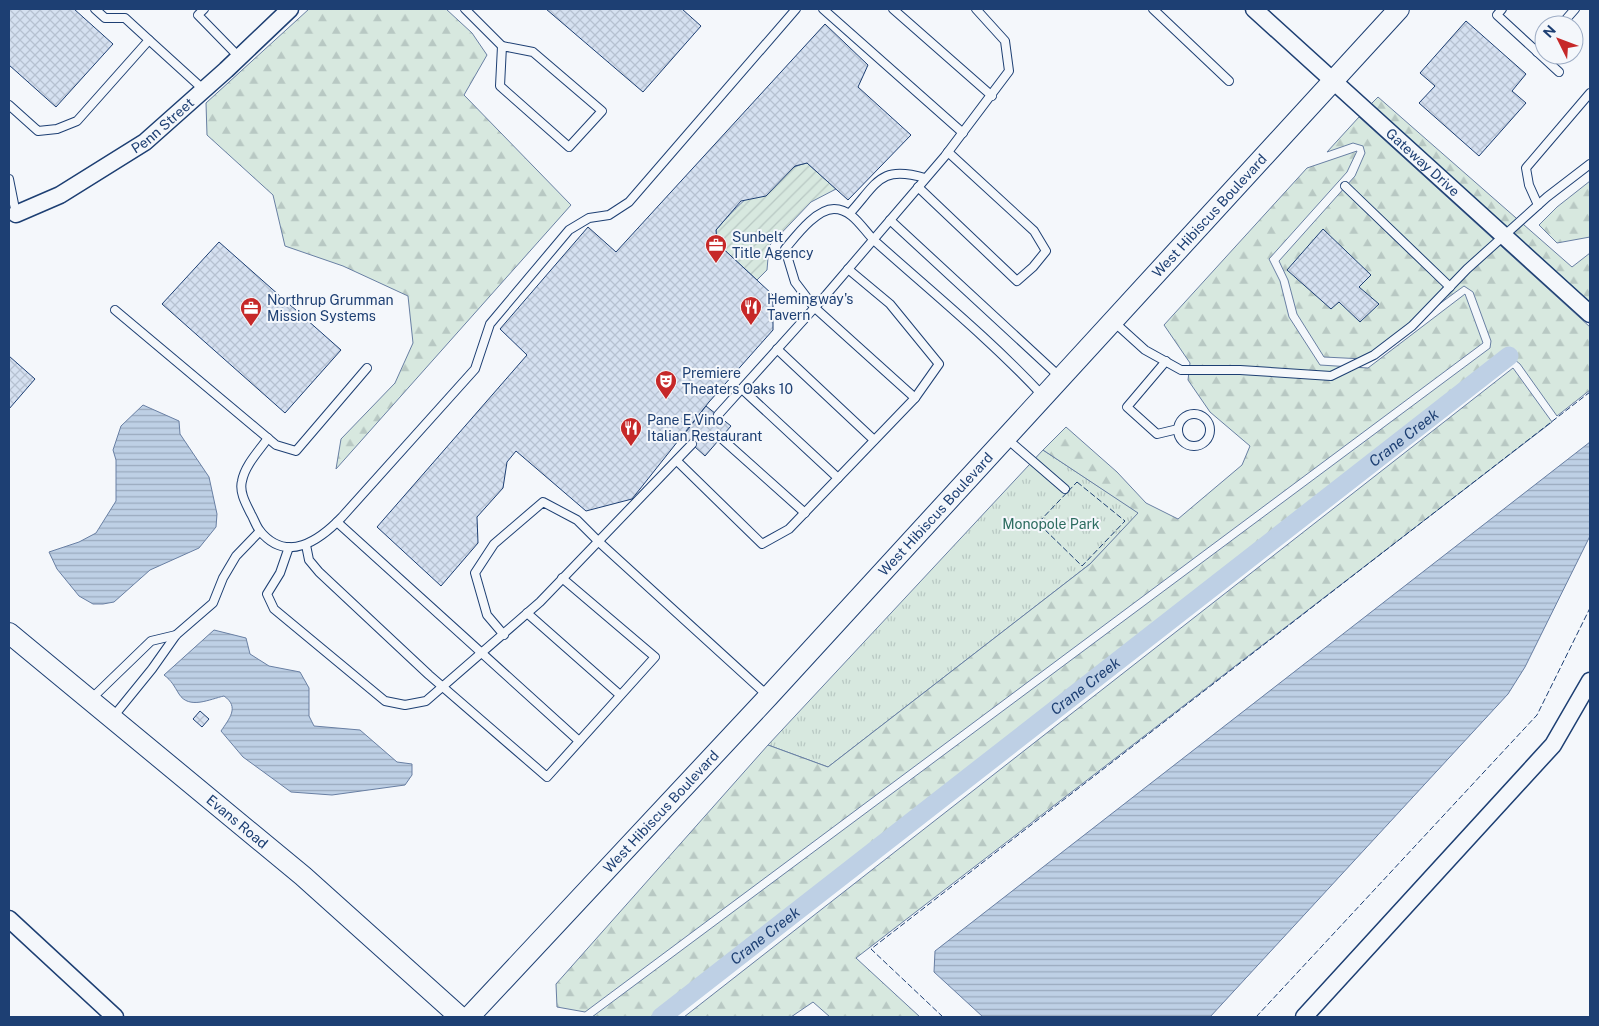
<svg xmlns="http://www.w3.org/2000/svg" width="1599" height="1026" font-family="'Public Sans',sans-serif">
  <defs>
    <pattern id="grass-tufts" width="24" height="20" patternUnits="userSpaceOnUse" patternTransform="scale(1.25)"><rect width="24" height="20" fill="#d7e8df"/><path d="M3 7l-1-3M5 7V3M7 7l1-3M15 17l-1-3M17 17v-4M19 17l1-3" fill="none" stroke="#b8c8c3"/></pattern>
    <pattern id="forest-firs" width="22" height="20" patternUnits="userSpaceOnUse" patternTransform="scale(1.25)"><rect width="22" height="20" fill="#d7e8df"/><path d="M5 1l3.5 6h-7zM16 11l3.5 6h-7z" fill="#b8c8c3"/></pattern>
    <pattern id="garden-furrows" width="10" height="10" patternUnits="userSpaceOnUse" patternTransform="scale(1.25)"><rect width="10" height="10" fill="#d7e8df"/><path d="M-1 1l2-2M0 10L10 0M9 11l2-2" fill="none" stroke="#b8c8c3"/></pattern>
    <pattern id="water-rules" width="6" height="5" patternUnits="userSpaceOnUse" patternTransform="scale(1.25)"><rect width="6" height="5" fill="#bed0e5"/><path d="M0 2.5h6" fill="none" stroke="#9aaabe"/></pattern>
    <pattern id="building-cross-hatch" width="8" height="8" patternUnits="userSpaceOnUse" patternTransform="scale(1.25)"><rect width="8" height="8" fill="#d5e0f0"/><path d="M0 0l8 8M0 8l8-8" fill="none" stroke="#b6c1d1"/></pattern>
  </defs>
  <rect width="100%" height="100%" fill="#f4f7fb"/>
  <polygon fill="url(#grass-tufts)" stroke="#687fa3" points="1043,450 1139,513 1090,564 828,767 768,745"/>
  <g fill="url(#forest-firs)" stroke="#687fa3">
    <polygon points="309,9 446,9 472,33 487,55 464,95 571,205 336,469 341,439 395,383 413,343 408,296 343,266 285,246 273,195 207,135 206,103"/>
    <polygon points="1378,97 1572,267 1590,253 1590,302 1371,104"/>
    <polygon points="1359,117 1590,327 1590,390 1557,416 1520,364 1515,360 1508,362 669,1017 592,1017 1490,348 1491,341 1473,292 1464,286 1364,359 1324,357 1297,314 1288,280 1279,261 1355,176 1365,153 1363,146 1353,143 1327,152"/>
    <polygon points="1357,151 1347,172 1269,259 1280,281 1289,317 1320,365 1368,368 1465,294 1483,343 585,1012 557,1007 556,984 768,745 828,767 1090,564 1138,513 1043,450 1066,427 1117,472 1146,503 1178,519 1242,465 1250,446 1210,412 1188,380 1190,363 1164,325 1307,168"/>
    <polygon points="1590,181 1590,237 1557,243 1539,225 1557,207"/>
    <polygon points="1513,368 1552,422 856,958 920,1017 830,1017 813,1002 791,1017 684,1017"/>
  </g>
  <path fill="url(#garden-furrows)" stroke="#687fa3" d="M807 163 836 189 811 202 769 246 767 270 757 280 717 243 716 230C739 203 772 171 807 163Z"/>
  <g fill="url(#water-rules)" stroke="#687fa3">
    <polygon points="143,405 179,421 180,434 209,477 217,514 216,527 199,548 150,570 114,602 103,604 93,604 79,596 57,569 49,552 79,542 96,533 116,501 116,460 113,450 121,426"/>
    <polygon points="1590,442 1590,536 1525,667 1508,694 1210,1017 983,1017 934,972 935,951"/>
    <path d="M214 630 246 638 250 654 269 666 300 672 309 688V716L314 726 360 730 397 762 412 764V775L405 785 332 795 291 792 243 757 221 731C229 719 240 707 224 696 210 699 189 710 179 694 174 686 172 681 164 675Z"/>
  </g>
  <g fill="none" stroke-linecap="round" stroke-linejoin="round">
    <path stroke="#bed0e5" stroke-width="19" id="s1" d="M661 1017 1509 356"/>
  </g>
  <g fill="url(#building-cross-hatch)" stroke="#1d3f73">
    <polygon points="9,9 74,9 113,44 56,107 9,65"/>
    <polygon points="546,9 682,9 701,26 643,92"/>
    <polygon points="1466,21 1526,74 1512,91 1526,103 1479,156 1419,103 1435,86 1420,73"/>
    <polygon points="825,24 868,65 858,87 911,135 848,200 807,163 795,166 766,196 741,201 716,230 717,243 773,295 773,330 709,402 632,499 586,511 516,451 507,462 503,488 477,517 478,543 441,586 377,527 527,355 500,329 588,227 616,252"/>
    <polygon points="1323,229 1371,275 1359,287 1379,304 1360,322 1339,302 1331,309 1287,270"/>
    <polygon points="219,242 341,350 285,413 162,304"/>
    <polygon points="9,356 35,379 9,409"/>
    <polygon points="706,406 731,426 705,456 683,436"/>
    <polygon points="200,711 209,719 202,727 193,719"/>
  </g>
  <g fill="none" stroke-linecap="round" stroke-linejoin="round">
    <g stroke="#1d3f73" stroke-width="10">
      <g id="service">
        <polyline points="95,9 105,18 125,18 149,40"/>
        <polyline points="204,9 198,15 239,57"/>
        <polyline points="465,9 502,46"/>
        <polyline points="823,9 963,133"/>
        <polyline points="893,9 992,96"/>
        <polyline points="1153,9 1229,81"/>
        <polyline points="1502,9 1497,15 1559,72"/>
        <polyline points="1561,25 1575,9"/>
        <polygon points="502,46 533,52 602,111 569,147 500,86"/>
        <polyline points="1537,52 1544,44"/>
        <polyline points="9,105 38,131 57,129 77,121 149,40 204,90"/>
        <polyline points="9,179 16,214"/>
        <polyline points="1345,186 1450,287"/>
        <polyline points="918,187 1017,281 1033,267 1046,251 1034,231 948,152"/>
        <polyline points="1538,205 1529,185 1526,168 1590,93"/>
        <path d="M850 213C878 182 880 165 925 178"/>
        <polyline points="890,220 1061,378"/>
        <polyline points="115,310 276,445 296,451 367,368"/>
        <polyline points="1114,322 1145,350 1181,370 1240,370 1331,376 1374,355 1412,326 1467,269 1547,197 1590,164"/>
        <polyline points="777,349 874,440"/>
        <polyline points="1166,361 1127,407 1157,434 1178,429"/>
        <polyline points="742,389 838,478"/>
        <path d="M915 398 814 307 795 282 785 249C796 236 816 209 834 209 854 209 864 232 877 243 933 293 992 341 1043 396"/>
        <circle cx="1194" cy="430" r="16"/>
        <polyline points="718,415 826,295 945,156 1009,71 1005,41 976,9"/>
        <path d="M268 438C259 451 245 465 242 481 239 492 246 504 251 514 254 519 256 526 260 531 287 564 320 540 342 517L475 369 490 324 569 230 589 218 609 215 629 202 796 9"/>
        <polyline points="721,438 805,513"/>
        <polyline points="1006,438 1065,489"/>
        <polyline points="677,461 762,544 789,529 915,398 939,364 890,304 848,269"/>
        <polyline points="337,522 579,741"/>
        <polyline points="306,545 309,560 319,572 429,675 547,777 655,657 562,578"/>
        <polyline points="289,547 280,573 267,594 274,609 385,701 405,705 426,701 540,602 692,444"/>
        <polyline points="527,613 620,695"/>
        <polyline points="504,635 487,615 475,573 494,544 543,502 577,520 599,542 768,696"/>
        <polyline points="90,700 151,641 176,635"/>
        <polyline points="113,717 152,669 176,635 213,603 223,578 236,556 260,531"/>
      </g>
    </g>
    <g stroke="#1d3f73" stroke-width="19">
      <g id="minor">
        <path id="s2" d="M1254 9 1590 314"/>
        <path id="s3" d="M16 214 60 195 145 142 226 70 290 9"/>
        <polyline points="9,919 115,1017"/>
        <polyline points="1304,1017 1553,745 1590,681"/>
      </g>
    </g>
    <g stroke="#1d3f73" stroke-width="22">
      <g id="tertiary">
        <path id="s4" d="M9 633 303 876 460 1017"/>
        <path id="s5" d="M469 1017 769 696 1399 9"/>
      </g>
    </g>
    <use href="#service" stroke="#f4f7fb" stroke-width="8"/>
    <use href="#minor" stroke="#f4f7fb" stroke-width="16"/>
    <use href="#tertiary" stroke="#f4f7fb" stroke-width="20"/>
    <g stroke="#1d3f73" stroke-width="1" stroke-dasharray="6 2.5" stroke-linecap="butt">
      <polygon points="1077,482 1125,521 1082,566 1038,523"/>
      <polyline points="943,1017 871,949 1590,392"/>
      <polyline points="1256,1017 1537,715 1590,608"/>
    </g>
  </g>
  <defs>
    <g id="office-pin" transform="scale(1.125)"><path d="M0 17L-7.5 6A9.5 9.5 0 1 1 7.5 6Z" fill="#c62828" stroke="#f4f7fb"/><path d="M-6-3h4V-5.5h4V-3h4V5H-6ZM-1-4.5V-3h2v-1.5ZM-6 0V1H6V0Z" fill="#fff"/></g>
    <g id="restaurant-pin" transform="scale(1.125)"><path d="M0 17L-7.5 6A9.5 9.5 0 1 1 7.5 6Z" fill="#c62828" stroke="#f4f7fb"/><path d="M-5-6h1v4h1v-4h1v4h1v-4h1v5L-1.5 .5V6h-2V.5L-5-1ZM5-6V6H3V1.5H1.5Q1.5-4 5-6Z" fill="#fff"/></g>
    <g id="theatre-pin" transform="scale(1.125)"><path d="M0 17L-7.5 6A9.5 9.5 0 1 1 7.5 6Z" fill="#c62828" stroke="#f4f7fb"/><path d="M-5-5.5Q0-4 5-5.5V0Q5 5 0 6Q-5 5-5 0ZM-3.3-2.5H-1v1.5H-3.3ZM1-2.5H3.3v1.5H1ZM-2.8 1Q0 5.5 2.8 1Z" fill="#fff"/></g>
  </defs>
  <g fill-rule="evenodd">
    <use href="#office-pin" x="716" y="245"/>
    <use href="#restaurant-pin" x="751" y="307"/>
    <use href="#office-pin" x="251" y="308"/>
    <use href="#theatre-pin" x="666" y="381"/>
    <use href="#restaurant-pin" x="631" y="428"/>
  </g>
  <g text-anchor="middle" stroke-width="4" stroke-linejoin="round" paint-order="stroke">
    <g font-size="14" fill="#1d3f73" stroke="#f4f7fb">
      <text dy="5" stroke="none"><textPath href="#s3" startOffset="172">Penn Street</textPath></text>
      <text dy="5" stroke="none"><textPath href="#s2" startOffset="228">Gateway Drive</textPath></text>
      <text dy="5" stroke="none"><textPath href="#s5" startOffset="1091">West Hibiscus Boulevard</textPath></text>
      <text dy="5" stroke="none"><textPath href="#s5" startOffset="686">West Hibiscus Boulevard</textPath></text>
      <text dy="5" stroke="none"><textPath href="#s5" startOffset="281">West Hibiscus Boulevard</textPath></text>
      <text dy="5" stroke="none"><textPath href="#s4" startOffset="296">Evans Road</textPath></text>
    </g>
    <g font-size="14" fill="#1d3f73" stroke="#f4f7fb" text-anchor="start">
      <text x="732" y="242">Sunbelt<tspan x="732" dy="16">Title Agency</tspan></text>
      <text x="767" y="304">Hemingway's<tspan x="767" dy="16">Tavern</tspan></text>
      <text x="267" y="305">Northrup Grumman<tspan x="267" dy="16">Mission Systems</tspan></text>
      <text x="682" y="378">Premiere<tspan x="682" dy="16">Theaters Oaks 10</tspan></text>
      <text x="647" y="425">Pane E Vino<tspan x="647" dy="16">Italian Restaurant</tspan></text>
    </g>
    <g font-size="14" fill="#2c6c60" stroke="#f4f7fb">
      <text x="1051" y="529">Monopole Park</text>
    </g>
    <g font-size="15" font-style="italic" fill="#1d3f73" stroke="#f4f7fb">
      <text dy="5" stroke="none"><textPath href="#s1" startOffset="942">Crane Creek</textPath></text>
      <text dy="5" stroke="none"><textPath href="#s1" startOffset="538">Crane Creek</textPath></text>
      <text dy="5" stroke="none"><textPath href="#s1" startOffset="132">Crane Creek</textPath></text>
    </g>
  </g>
  <rect width="1599" height="1026" fill="none" stroke="#1d3f73" stroke-width="20"/>
  <g transform="translate(1559 40) rotate(312)"><circle r="24" fill="#f4f7fb" stroke="#9eadc5"/>
  <path d="M0-4L9 19L0 12L-9 19Z" fill="#c62828"/>
  <text y="-8" font-size="14" font-weight="bold" text-anchor="middle" fill="#1d3f73">N</text>
  </g>
</svg>
